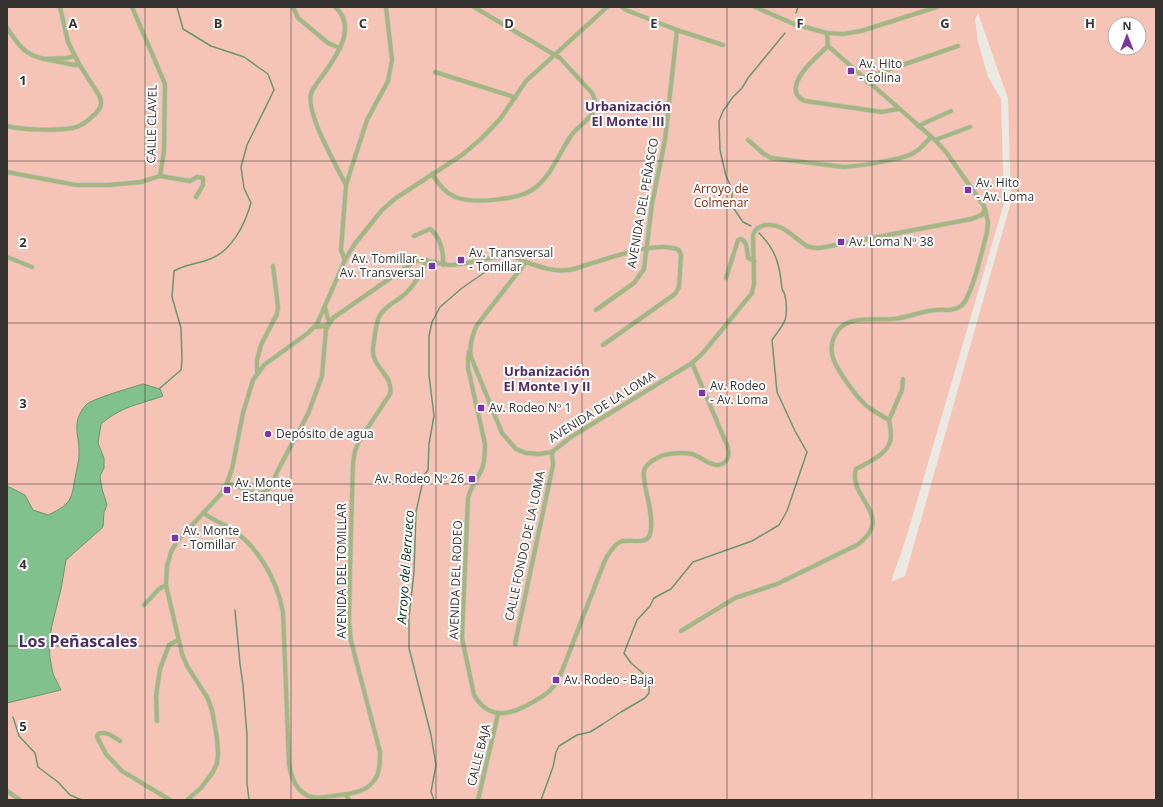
<svg xmlns="http://www.w3.org/2000/svg" width="1163" height="807" font-family="'Open Sans',sans-serif">
  <rect width="100%" height="100%" fill="#ebe9e1"/>
  <path fill="#f5c4b7" fill-rule="evenodd" d="M7 7H1156V800H7ZM978 13 1008 99 1011 202 905 576 891 582 907 535 1004 203 1001 99 988 77 978 42 975 19ZM1115 24H1139V48H1115Z"/>
  <path fill="#80c18e" stroke="#699672" d="M143 384 160 389 163 396C138 405 122 406 101 424L98 443 104 458V468L100 476 102 489 107 505 104 512 103 527 66 560 61 589 52 625 49 643 50 658 53 674 61 690 7 703V486L25 495 33 510 48 515C74 503 71 498 76 473 77 467 79 461 79 455 80 435 70 423 86 405 91 399 133 387 143 384Z"/>
  <g fill="none" stroke-linecap="round" stroke-linejoin="round">
    <g stroke="#699672" stroke-width="1.5">
      <polyline points="796,13 798,7"/>
      <polyline points="751,226 743,222 732,206 732,189 726,176 720,150 719,121 723,111 733,97 742,88 748,78 785,33"/>
      <path d="M159 389 181 370 182 360 181 328 172 297 174 271C186 264 198 264 210 259 232 251 245 224 251 203L244 188 241 167 247 145 274 90 268 74 244 57 211 46 183 29 177 7"/>
      <polyline points="235,610 240,664 243,685 247,735 247,783 249,800"/>
      <polyline points="13,717 19,736 35,753 38,767 58,782 70,795 82,800"/>
      <polyline points="434,800 431,792 436,765 431,735 409,648 409,617 414,572 416,512 422,485 425,474 428,470 429,444 434,416 429,375 429,336 432,322 440,307 462,288 494,266"/>
      <path d="M541 800 553 767 556 752 559 746 577 735 590 732 603 724 621 712 645 698 649 693V686L645 675 631 663 624 653 637 620 650 606 654 598 671 589 693 562 752 541 779 525 787 511 807 452 795 431 777 392 772 340C784 323 788 322 786 301 785 295 785 293 782 289 780 265 776 250 759 233"/>
    </g>
    <g stroke="#c6c5be" stroke-width="5.5">
      <g id="street">
        <polyline points="293,7 298,18 328,43 340,48"/>
        <path d="M335 7C358 27 336 57 323 75 319 81 313 87 311 94 306 114 336 165 346 185"/>
        <polyline points="622,7 626,10 677,30 723,45"/>
        <polyline points="755,7 794,24 827,33 843,34 861,31 937,7"/>
        <path d="M7 28C19 45 23 54 44 59"/>
        <path d="M828 46C818 56 792 77 796 92 797 97 801 99 805 101L882 112 898 109"/>
        <polyline points="75,56 67,58 44,59 75,65 79,64"/>
        <polyline points="435,72 508,95 515,98"/>
        <polyline points="867,82 871,78 879,73 958,46"/>
        <path d="M7 126C21 130 57 131 72 128 80 127 89 120 95 114 101 108 103 103 99 95L79 64 68 42 60 7"/>
        <polyline points="918,126 951,111"/>
        <path d="M748 140 764 154 771 158 844 167C859 166 899 160 912 154 920 150 925 143 931 137"/>
        <polyline points="935,140 970,127"/>
        <polyline points="7,172 76,185 109,185 141,182 160,176 164,151 165,84 132,7"/>
        <path d="M432 174C437 182 445 193 455 197 473 204 520 200 535 188 553 174 560 150 573 133 579 126 590 119 594 111 597 105 595 99 592 93L560 58 474 7"/>
        <polyline points="160,176 190,181 197,177 203,178 203,185 196,197"/>
        <path d="M414 236 430 229C440 236 444 253 443 265"/>
        <polyline points="7,257 32,267"/>
        <polyline points="345,260 341,250 346,185 367,120 388,81 392,60 386,7"/>
        <path d="M526 262 477 325C472 335 469 345 471 357L502 433 516 449 526 453 539 454 552 452 571 437 692 363 702 354 752 293 754 283 753 235C755 229 758 227 765 225 782 222 794 238 807 246 811 248 815 248 820 248L971 219 982 215 984 211V206L946 152 935 140 828 46 827 33"/>
        <path d="M726 278 738 240 741 239C748 242 747 252 748 258L754 261"/>
        <polyline points="325,308 329,322"/>
        <polyline points="596,310 634,283 644,269 652,204 665,140 677,30"/>
        <polyline points="315,327 325,326 329,323"/>
        <path d="M469 352 468 358V368L485 444C485 451 485 458 483 466 479 477 471 486 468 498L462 638 474 695C489 721 511 715 533 702 540 698 548 694 553 687 557 682 559 677 562 671L605 560C609 554 613 545 620 542 629 538 647 546 650 534 654 522 648 499 645 486 645 481 643 476 644 471 645 465 653 460 659 457 668 453 682 452 692 454 703 457 714 471 725 462 730 457 729 451 727 445L692 363"/>
        <polyline points="257,373 257,360 261,345 277,314 278,307 273,266"/>
        <polyline points="889,420 902,390 903,379"/>
        <path d="M227 483 251 492 263 493 272 486 277 472 308 414 322 376 326 329 333 318 415 261C428 258 438 265 451 265 468 264 490 258 506 255 514 255 519 259 526 262 540 267 554 272 568 270 575 270 582 266 589 264 611 258 657 240 679 250L681 255 679 287 675 294 603 345"/>
        <path d="M204 513C212 520 224 524 233 530 260 549 277 581 283 612L289 764C291 777 297 794 312 797 321 799 331 796 340 795 350 794 364 792 371 784 380 776 380 763 380 752L351 641 349 622 350 570 353 463 355 451 359 441 390 394C394 374 371 368 373 348 375 337 375 324 380 315 386 305 398 301 406 293 415 285 422 271 427 260"/>
        <polyline points="144,605 159,589 166,585"/>
        <path d="M681 631 735 598 777 584 857 545C897 516 847 498 856 469 869 462 891 453 891 436 891 431 890 425 889 420 882 416 875 412 868 407 857 398 838 372 833 358 831 352 831 346 833 340 841 313 871 321 893 319 907 318 921 311 935 310 944 309 953 312 961 306 972 298 983 247 987 232L988 222 985 209"/>
        <polyline points="515,644 553,465 552,452"/>
        <polyline points="157,721 156,696 160,669 169,645 178,640"/>
        <path d="M120 741C112 736 107 731 98 734L97 737 106 754 122 771 170 800"/>
        <polyline points="7,791 20,800"/>
        <polyline points="346,794 349,800"/>
        <polyline points="187,800 201,788 213,772 217,763 218,754 217,738 212,710 207,697 187,666 182,654 166,585 167,566 171,552 178,540 221,494 227,483 232,469 243,413 253,380 264,365 308,333 317,324 345,260 354,245 382,210 396,198 462,155 482,138 501,118 526,81 607,7"/>
        <polyline points="478,800 498,714"/>
      </g>
    </g>
    <use href="#street" stroke="#a6b582" stroke-width="4"/>
  </g>
  <path fill="none" stroke="#343330" stroke-width="1" stroke-opacity="0.55" d="M145 7V800M291 7V800M436 7V800M582 7V800M727 7V800M872 7V800M1018 7V800M7 161H1156M7 323H1156M7 484H1156M7 646H1156"/>
  <g fill="#7a34a7" stroke="#fff" stroke-width="1.5">
    <rect x="847" y="67" width="8" height="8" rx="2"/>
    <rect x="964" y="186" width="8" height="8" rx="2"/>
    <rect x="837" y="238" width="8" height="8" rx="2"/>
    <rect x="457" y="256" width="8" height="8" rx="2"/>
    <rect x="428" y="262" width="8" height="8" rx="2"/>
    <rect x="698" y="389" width="8" height="8" rx="2"/>
    <rect x="477" y="404" width="8" height="8" rx="2"/>
    <circle cx="268" cy="434" r="4"/>
    <rect x="468" y="475" width="8" height="8" rx="2"/>
    <rect x="223" y="486" width="8" height="8" rx="2"/>
    <rect x="171" y="534" width="8" height="8" rx="2"/>
    <rect x="552" y="676" width="8" height="8" rx="2"/>
  </g>
  <g text-anchor="middle" stroke-width="4" stroke-linejoin="round" paint-order="stroke">
    <g font-size="12" fill="#343330" stroke="#fff" text-anchor="start">
      <text x="859" y="68">Av. Hito<tspan x="859" dy="14">- Colina</tspan></text>
      <text x="976" y="187">Av. Hito<tspan x="976" dy="14">- Av. Loma</tspan></text>
      <text x="849" y="246">Av. Loma Nº 38</text>
      <text x="469" y="257">Av. Transversal<tspan x="469" dy="14">- Tomillar</tspan></text>
      <text x="424" y="263" text-anchor="end">Av. Tomillar -<tspan x="424" dy="14">Av. Transversal</tspan></text>
      <text x="710" y="390">Av. Rodeo<tspan x="710" dy="14">- Av. Loma</tspan></text>
      <text x="489" y="412">Av. Rodeo Nº 1</text>
      <text x="276" y="438">Depósito de agua</text>
      <text x="464" y="483" text-anchor="end">Av. Rodeo Nº 26</text>
      <text x="235" y="487">Av. Monte<tspan x="235" dy="14">- Estanque</tspan></text>
      <text x="183" y="535">Av. Monte<tspan x="183" dy="14">- Tomillar</tspan></text>
      <text x="564" y="684">Av. Rodeo - Baja</text>
    </g>
    <g font-size="12" fill="#343330" stroke="#fff">
      <text transform="translate(152 124) rotate(-89)" y="4">CALLE CLAVEL</text>
      <text transform="translate(643 203) rotate(-80)" y="4">AVENIDA DEL PEÑASCO</text>
      <text transform="translate(602 407) rotate(-32)" y="4">AVENIDA DE LA LOMA</text>
      <text transform="translate(525 546) rotate(-78)" y="4">CALLE FONDO DE LA LOMA</text>
      <text transform="translate(342 571) rotate(-90)" y="4">AVENIDA DEL TOMILLAR</text>
      <text transform="translate(456 580) rotate(-88)" y="4">AVENIDA DEL RODEO</text>
      <text transform="translate(479 755) rotate(-76)" y="4">CALLE BAJA</text>
    </g>
    <g font-size="12" fill="#81260e" stroke="#fff">
      <text x="721" y="193">Arroyo de<tspan x="721" dy="14">Colmenar</tspan></text>
    </g>
    <g font-size="13" font-weight="bold" fill="#4c2b63" stroke="#fff">
      <text x="628" y="111">Urbanización<tspan x="628" dy="15">El Monte III</tspan></text>
      <text x="547" y="376">Urbanización<tspan x="547" dy="15">El Monte I y II</tspan></text>
    </g>
    <g font-size="13" font-style="italic" fill="#023615" stroke="#fff">
      <text transform="translate(405 567) rotate(-86)" y="5">Arroyo del Berrueco</text>
    </g>
    <g font-size="16" font-weight="bold" fill="#4c2b63" stroke="#fff">
      <text x="78" y="647">Los Peñascales</text>
    </g>
  </g>
  <g font-size="13" text-anchor="middle" font-weight="bold" fill="#343330" stroke="#fff" stroke-width="4" stroke-linejoin="round" paint-order="stroke">
    <text x="73" y="28">A</text>
    <text x="218" y="28">B</text>
    <text x="363" y="28">C</text>
    <text x="509" y="28">D</text>
    <text x="654" y="28">E</text>
    <text x="800" y="28">F</text>
    <text x="945" y="28">G</text>
    <text x="1090" y="28">H</text>
    <text x="23" y="85">1</text>
    <text x="23" y="247">2</text>
    <text x="23" y="408">3</text>
    <text x="23" y="569">4</text>
    <text x="23" y="731">5</text>
  </g>
  <rect width="1163" height="807" fill="none" stroke="#343330" stroke-width="16"/>
  <g transform="translate(1127 36)"><circle r="19" fill="#ffffff" stroke="#aeadac"/>
  <path d="M0-3L7 15L0 10L-7 15Z" fill="#7a34a7"/>
  <text y="-6" font-size="11" font-weight="bold" text-anchor="middle" fill="#343330">N</text>
  </g>
</svg>
